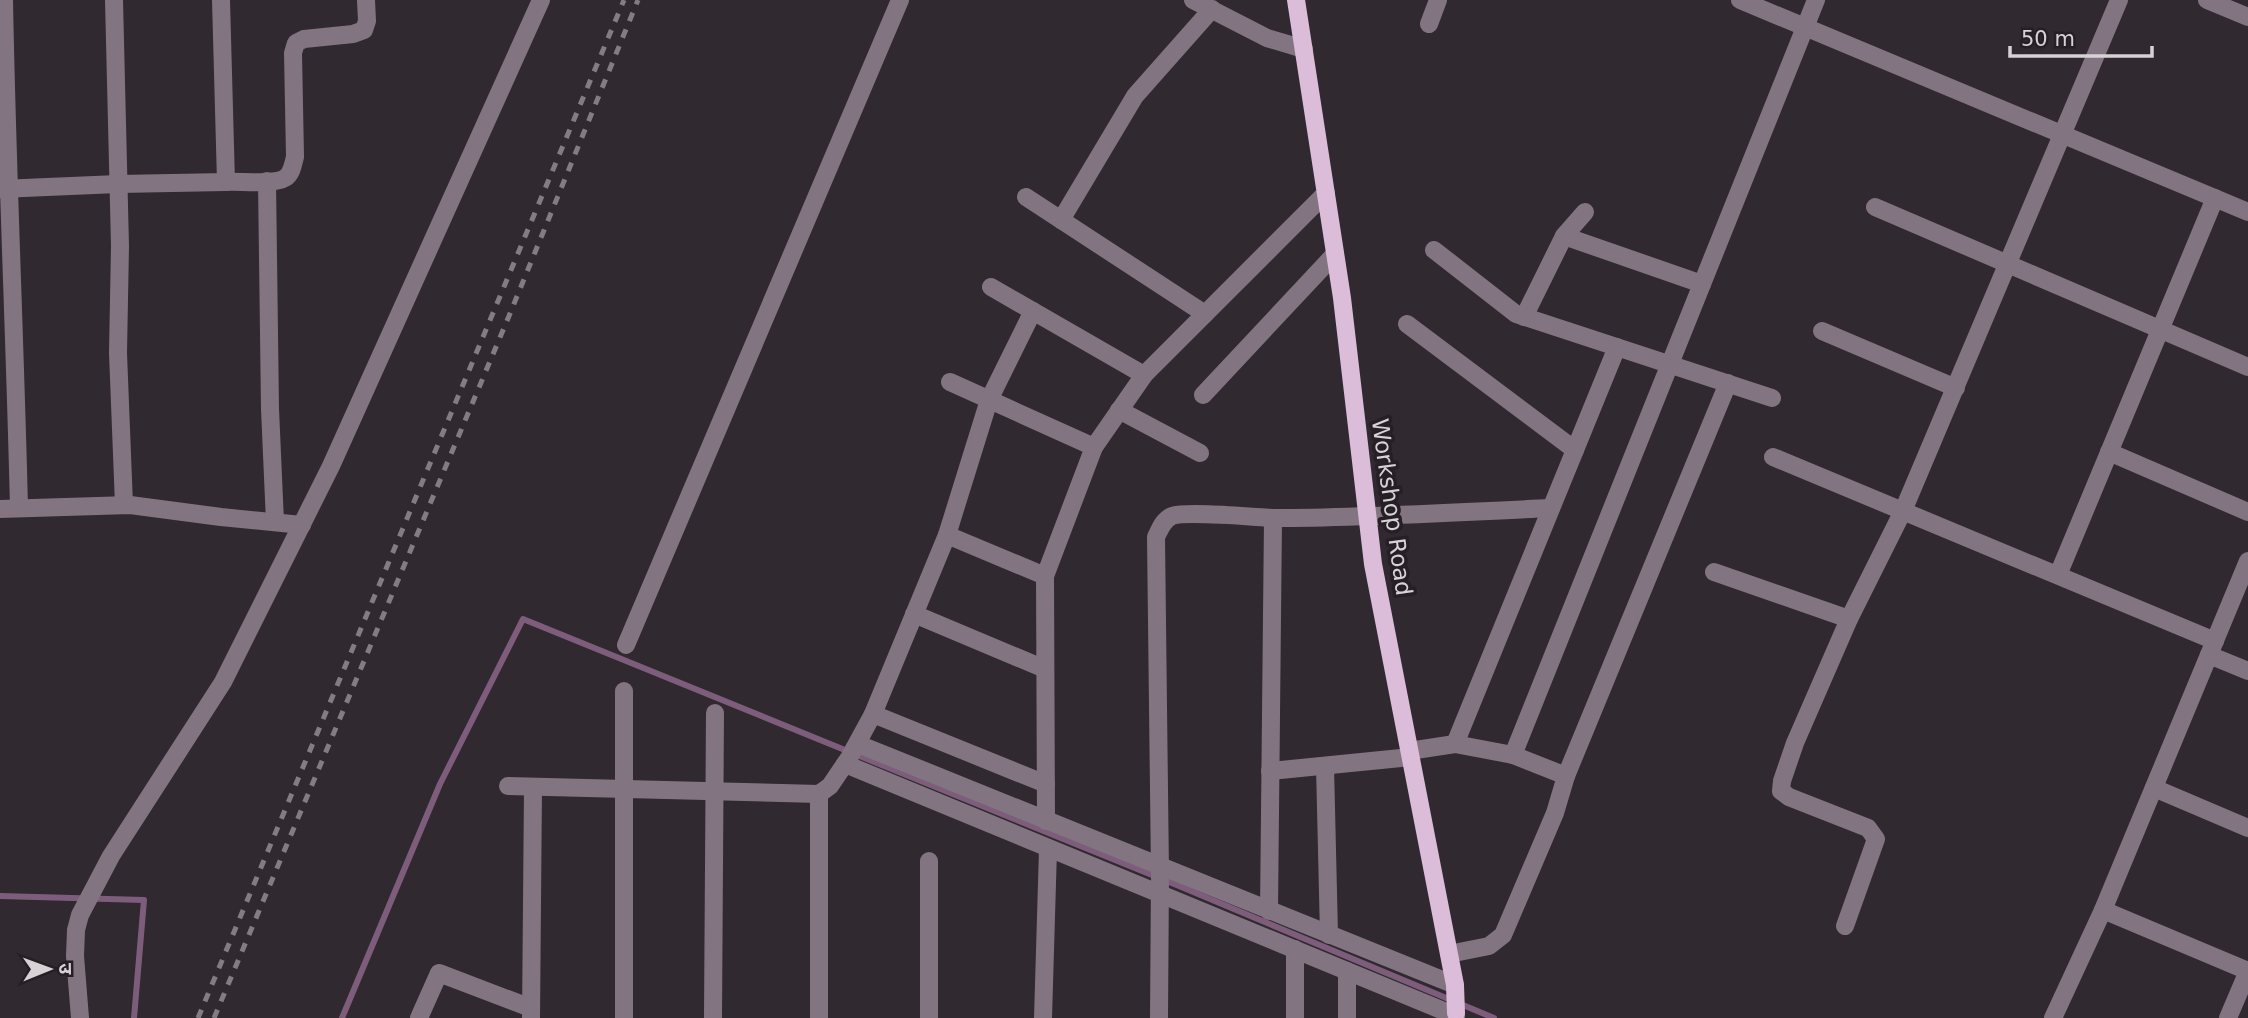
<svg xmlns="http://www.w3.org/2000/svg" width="2248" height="1018" font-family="'DejaVu Sans','Noto Sans Devanagari',sans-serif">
  <rect width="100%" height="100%" fill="#302930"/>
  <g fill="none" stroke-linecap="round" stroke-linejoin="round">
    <g stroke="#7e5d7c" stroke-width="6">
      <polyline points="0,896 144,900 134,1018"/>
      <polyline points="342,1018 440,784 523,619 1179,886 1494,1018"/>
    </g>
    <g stroke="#837482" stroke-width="18">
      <path d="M4 0C7 170 15 339 19 508"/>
      <polyline points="114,0 120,246 118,353 124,505"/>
      <polyline points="1193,0 1267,38 1304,49"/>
      <polyline points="1740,0 2248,212"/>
      <polyline points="2207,0 2248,17"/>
      <polyline points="1429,24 1438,0"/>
      <polyline points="267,181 270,409 275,522"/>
      <path d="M226 182C240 181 274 185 285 178 292 174 293 164 295 157L293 53 296 43 304 39 353 34 364 30 367 21 366 0"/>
      <polyline points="0,189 118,184 226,182 221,0"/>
      <polyline points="1026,197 1205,314"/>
      <polyline points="1875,207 2248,367"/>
      <polyline points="1061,220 1135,96 1212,9"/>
      <polyline points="1564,236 1702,284"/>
      <polyline points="1434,250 1516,314 1772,398"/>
      <polyline points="991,287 1144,375"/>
      <polyline points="1524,317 1564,236 1585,212"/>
      <polyline points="1407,324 1575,450"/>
      <polyline points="1822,331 1956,388"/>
      <polyline points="950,382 1094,447"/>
      <polyline points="1203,395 1335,254"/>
      <polyline points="1119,410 1200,453"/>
      <polyline points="2109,452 2248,512"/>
      <polyline points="1773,457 2215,641"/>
      <polyline points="0,509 130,505 221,517 302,525"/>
      <polyline points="947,535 1045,576 1046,821"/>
      <polyline points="1714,572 1849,619"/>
      <polyline points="2058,575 2215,198"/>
      <polyline points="1045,576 1094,447 1144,375 1326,193"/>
      <polyline points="914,614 1045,669"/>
      <polyline points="626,645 900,0"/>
      <polyline points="2209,655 2248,671"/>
      <polyline points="873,714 1046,784"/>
      <polyline points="858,744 1455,985"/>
      <polyline points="1455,744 1617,347"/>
      <polyline points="1409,751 1455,744 1513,755 1566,776 1555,813 1503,935 1489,946 1449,954"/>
      <polyline points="1513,755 1816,0"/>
      <polyline points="845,764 1456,1016"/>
      <polyline points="1325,766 1329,935"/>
      <polyline points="1270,771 1411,757"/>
      <polyline points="1566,776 1728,383"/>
      <polyline points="508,786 819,794 830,786 849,758 873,714 947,535 989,400 1033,311"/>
      <polyline points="2154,788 2248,828"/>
      <polyline points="2103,910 2248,971"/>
      <polyline points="1269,911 1273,518"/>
      <polyline points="1845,926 1876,839 1868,828 1789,797 1781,791 1782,781 1795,743 1849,619 1903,511 2119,0"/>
      <polyline points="80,1018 75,956 76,930 80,915 111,856 223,682 331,466 541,0"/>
      <polyline points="419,1018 439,973 531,1008"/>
      <polyline points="531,1018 533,787"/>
      <polyline points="624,1018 624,691"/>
      <polyline points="713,1018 715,713"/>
      <polyline points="819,1018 819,794"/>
      <polyline points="929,1018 929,861"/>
      <polyline points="1043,1018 1048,849"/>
      <path d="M1159 1018 1160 874 1156 537C1160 529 1163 520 1172 516 1187 511 1253 517 1273 518 1366 518 1459 512 1551 508"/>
      <polyline points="1295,1018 1295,949"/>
      <polyline points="1347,1018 1347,971"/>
      <polyline points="2053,1018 2103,910 2248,561"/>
      <polyline points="2228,1018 2248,971"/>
    </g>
    <polyline stroke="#dbbcd9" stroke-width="18" points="1296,0 1342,298 1373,564 1455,985 1456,1013"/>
    <g stroke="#837d82" stroke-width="5" stroke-dasharray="9 9" stroke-linecap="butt">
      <polyline points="198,1018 624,0"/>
      <polyline points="214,1018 509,316 638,0"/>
    </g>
  </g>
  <g text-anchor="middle" stroke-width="7" stroke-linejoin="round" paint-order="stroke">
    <g font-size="23" fill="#d7d2d6" stroke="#262026">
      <text transform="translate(1392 507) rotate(82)" y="8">Workshop Road</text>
    </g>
  </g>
  <g transform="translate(49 969) rotate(89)" stroke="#262026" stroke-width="5" paint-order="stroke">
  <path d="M0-5L12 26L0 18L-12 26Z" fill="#d7d2d6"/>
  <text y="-10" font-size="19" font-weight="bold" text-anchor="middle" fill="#d7d2d6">उ</text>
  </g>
  <path d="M2010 46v10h142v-10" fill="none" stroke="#d7d2d6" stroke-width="3.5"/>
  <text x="2021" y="46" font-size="21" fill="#d7d2d6" stroke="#262026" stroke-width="5" paint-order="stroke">50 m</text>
</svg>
